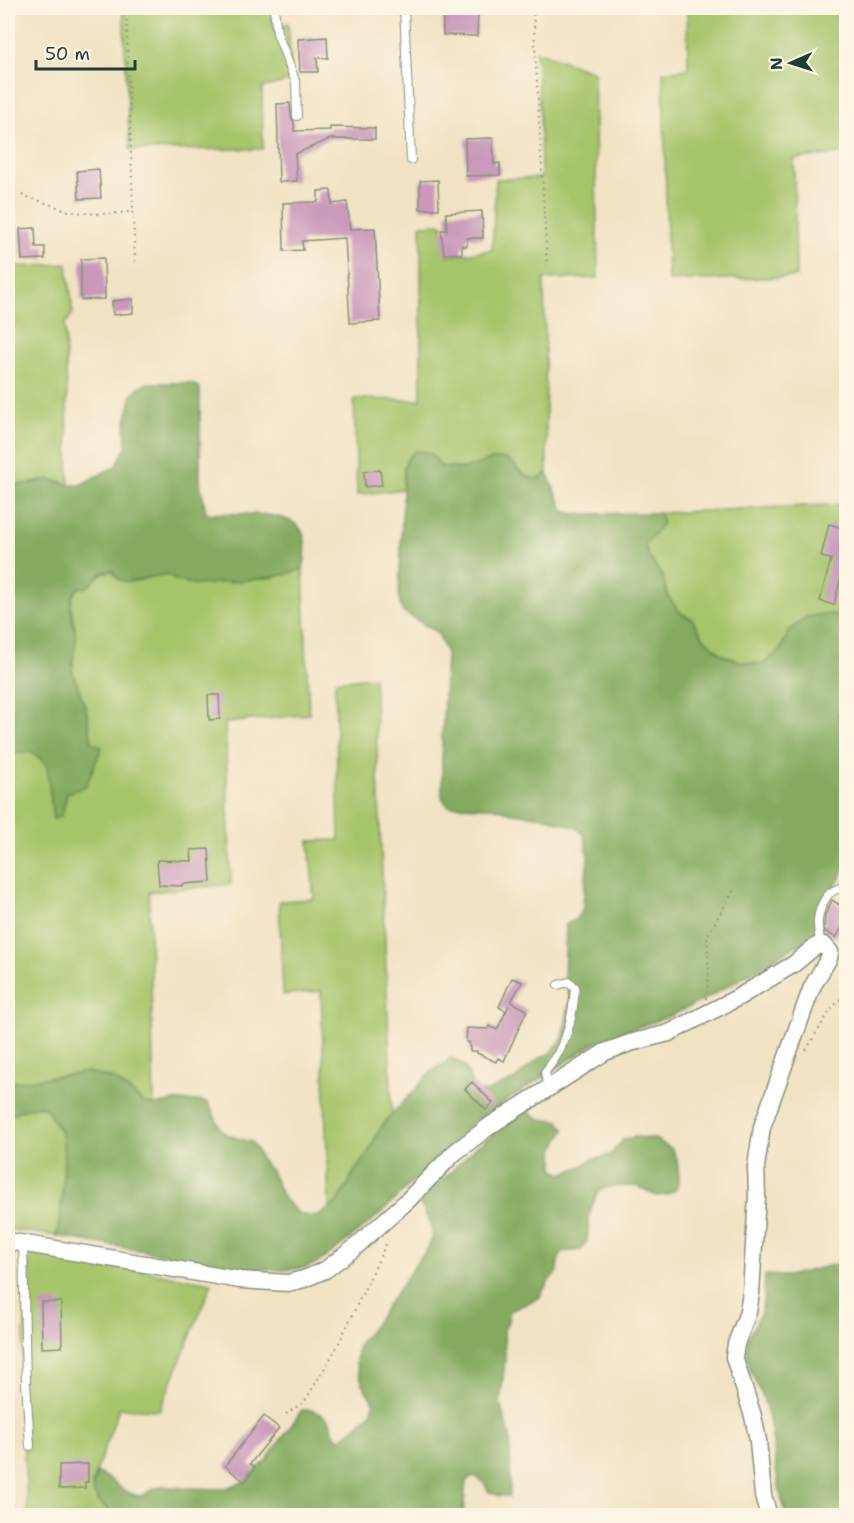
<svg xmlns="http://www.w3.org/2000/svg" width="854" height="1523" font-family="'Shantell Sans',sans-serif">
  <rect width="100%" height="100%" fill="#fcf5e5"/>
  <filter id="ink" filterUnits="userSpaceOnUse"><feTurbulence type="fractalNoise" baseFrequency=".0167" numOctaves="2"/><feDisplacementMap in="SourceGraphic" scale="12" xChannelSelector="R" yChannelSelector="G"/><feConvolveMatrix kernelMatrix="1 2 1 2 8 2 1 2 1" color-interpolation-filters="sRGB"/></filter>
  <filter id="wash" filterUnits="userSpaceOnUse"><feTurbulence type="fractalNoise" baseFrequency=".008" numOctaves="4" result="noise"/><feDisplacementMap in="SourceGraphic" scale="24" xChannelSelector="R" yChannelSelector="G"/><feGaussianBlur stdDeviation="1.35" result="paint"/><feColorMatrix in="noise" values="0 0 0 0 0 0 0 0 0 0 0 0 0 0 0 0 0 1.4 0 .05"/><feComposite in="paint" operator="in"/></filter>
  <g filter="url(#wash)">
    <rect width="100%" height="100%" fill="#f1e2c3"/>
    <g fill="#a6c46b" stroke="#628050" stroke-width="1.5">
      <polygon points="123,8 271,8 274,30 288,23 292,80 262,88 263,149 130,150"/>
      <polygon points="687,8 844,8 846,153 794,159 796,277 668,281 663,72 688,69"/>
      <path d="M536 51 594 72 598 278 544 279 547 473 539 480C526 478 520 475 514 464L484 462 463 469 440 466C434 454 429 451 415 451L404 467 403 489 357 495 354 399 421 400V225L442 224 448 256 492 250 496 179 541 178 540 118Z"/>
      <polygon points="67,264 73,313 65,324 69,485 60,481 39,480 29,484 8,484 8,267"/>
      <path d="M846 504V621L839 614 784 640 780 651 763 664 742 662 721 654 703 637 692 619 681 613 668 597 662 575 649 557 645 546C649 536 657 532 663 522L659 513Z"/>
      <path d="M303 569 309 714 225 723 231 884 149 892 154 1105 144 1103 118 1082 53 1078 8 1083V754L32 752 40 758 47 766 53 819 62 814 67 793 92 742 86 709 72 671 75 628 72 618 71 607 72 597 78 588C87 587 88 586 94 580 108 565 122 574 138 581L147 577 167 574 187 583 260 579 283 575Z"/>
      <polygon points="374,677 392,1114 379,1130 370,1150 352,1175 348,1185 337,1203 329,1209 321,991 283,995 279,901 314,899 309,841 339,840 335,681"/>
      <path d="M40 1106 49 1111C52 1123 59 1125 62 1135 66 1154 62 1218 56 1236L8 1229V1117L18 1111Z"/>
      <polygon points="30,1251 212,1283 160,1410 119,1408 92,1483 98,1501 114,1515 28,1516 20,1394"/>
    </g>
    <g fill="#84aa5f" stroke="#52744a" stroke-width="1.5">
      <path d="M148 383H191L200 388V482L206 513C229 515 282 509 299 527 308 537 306 557 303 569L283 575 259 579 197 585 175 580 167 574 128 582 118 579 112 570 102 572 88 587 78 588 72 597 71 607 76 638 72 670 86 709 92 742 102 747 86 786 67 793 62 815 53 819 47 766 40 758 32 752 8 754V484H29L49 479 69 485H80L116 466 126 447 125 427 132 395 139 387Z"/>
      <path d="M415 451C429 451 434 454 440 466 448 468 456 470 464 468 477 467 491 456 505 459 520 463 514 477 539 479L547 473 564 511 574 514 659 513 663 522C658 532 649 536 645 546L649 557 662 575 668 597 681 613 692 619 703 637 721 654 742 662 763 664 780 651 789 631 806 617 816 615 839 614 846 621V862L842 875 829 896 820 918 823 930 704 1000 668 1017 609 1037 594 1044 483 1116 465 1131 379 1215 338 1248 316 1264 303 1268 284 1270 242 1268 56 1236C62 1218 66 1154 62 1135 59 1125 52 1124 49 1111L40 1106 18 1111 8 1117V1083L87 1072 108 1077 118 1082 144 1103 154 1105 175 1101H197L208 1103C225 1133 214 1133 252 1142L263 1162 271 1171 284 1199 299 1214 309 1216 320 1215 336 1203 348 1185 352 1175 370 1150 379 1130 392 1114 420 1085 427 1075 451 1058C469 1065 467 1073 474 1089L485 1092 515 1079 539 1058 549 1054 563 1039 570 999 564 978 566 924 575 920 582 911 588 857 585 836 577 828 545 817 512 813 492 807 448 806 442 797V741L446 653 438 633 402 611 399 599 404 467 408 458Z"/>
      <path d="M527 1111 540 1119 559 1121 565 1130 554 1148V1168L562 1174 582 1166 590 1160 610 1155 624 1139 635 1137 655 1139 672 1149 677 1159 679 1179 676 1190 666 1195 656 1196 638 1186 608 1187 598 1191 590 1211 587 1241 582 1250 562 1252 558 1261V1272L550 1279 539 1298 510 1311 508 1321 504 1330 505 1360 500 1404 510 1435V1496H500L489 1492 484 1483 475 1476 466 1481 463 1515 114 1516C100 1500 86 1496 97 1473 117 1478 118 1494 142 1496L152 1489 162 1486 183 1488 223 1489 243 1482 265 1462 302 1410H312L322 1415 330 1421 332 1431 339 1440C344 1437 369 1416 371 1413 373 1410 373 1406 374 1403L363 1385 356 1364 358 1344 372 1328 420 1258C439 1240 433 1221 419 1203L478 1145Z"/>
      <path d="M836 1264H846V1515H787C772 1478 777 1436 763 1398 757 1382 746 1367 747 1350 747 1332 755 1327 761 1312 765 1301 764 1286 765 1275L788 1276Z"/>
    </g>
    <g id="blocks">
      <g fill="#c897b9">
        <polygon points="443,12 478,12 477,36 443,35"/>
        <polygon points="327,37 328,58 317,58 318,72 300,72 298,39"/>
        <polygon points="290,103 291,117 294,122 294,131 330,130 330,127 375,128 375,139 330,139 295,154 297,181 279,182 277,104"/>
        <polygon points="493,138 494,164 500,163 500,175 466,176 465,139"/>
        <polygon points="99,169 101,198 79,199 77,171"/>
        <polygon points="438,180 439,209 420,209 420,181"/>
        <polygon points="331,190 332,204 347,202 350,229 375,228 380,321 350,323 345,238 302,241 303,250 284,251 283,203 318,202 318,191"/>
        <polygon points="482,211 483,238 467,238 467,246 462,246 462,254 444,254 441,230 447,230 446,213"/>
        <polygon points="35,228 36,247 45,247 45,259 22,260 20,229"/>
        <polygon points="104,258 105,299 81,300 81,259"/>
        <polygon points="133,299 133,313 113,315 112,301"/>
        <polygon points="380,470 382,485 365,487 364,471"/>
        <polygon points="829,524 846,529 846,557 834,605 820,601 831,559 821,557"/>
        <polygon points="208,695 219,695 220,719 209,720"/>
        <polygon points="209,849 211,882 182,884 182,886 159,885 157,860 192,861 191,850"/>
        <polygon points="832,900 846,909 846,921 836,938 825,931 824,928 825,915"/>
        <polygon points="512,978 522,982 511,1002 527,1010 504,1061 498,1058 496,1062 477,1053 477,1051 470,1051 469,1042 466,1042 467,1028 488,1029 489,1026 497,1030 509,1005 506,1011 499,1007"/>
        <polygon points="472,1082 493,1103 486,1110 465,1089"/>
        <polygon points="41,1302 61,1302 62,1347 42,1348"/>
        <polygon points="264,1416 279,1428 250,1464 255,1468 245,1482 225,1466"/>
        <polygon points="88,1464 88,1482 85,1482 85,1488 59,1489 59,1465"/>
      </g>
    </g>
  </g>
  <g filter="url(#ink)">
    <use href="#blocks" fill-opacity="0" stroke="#88907c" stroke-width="1.5"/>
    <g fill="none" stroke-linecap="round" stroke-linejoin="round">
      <g stroke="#88907c" stroke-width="10">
        <g id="service">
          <polyline points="274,8 277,33 296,83 297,116"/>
          <polyline points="404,8 411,160"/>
          <polyline points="846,701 843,714 846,735"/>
          <path d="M819 945C821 937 818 933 818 926 817 916 822 901 829 894 832 890 842 888 846 885"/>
          <path d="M548 1088 545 1072C566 1047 573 1019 575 987L569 982 558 985"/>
          <polyline points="23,1243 26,1383 30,1446"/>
        </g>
      </g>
      <g stroke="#88907c" stroke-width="19">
        <polyline id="minor" points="8,1241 240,1280 288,1283 304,1279 325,1270 353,1249 406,1202 454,1153 491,1125 605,1052 630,1043 669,1033 737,998 794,964 813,948 819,945 824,945 830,952 829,958 812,987 804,1009 762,1127 756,1167 757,1196 751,1293 748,1312 736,1344 734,1357 753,1416 758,1441 763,1495 769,1516"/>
      </g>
      <g stroke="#88907c" stroke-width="2" stroke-dasharray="1.5 4.5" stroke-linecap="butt">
        <polyline points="126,8 135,264"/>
        <polyline points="533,8 547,266"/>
        <polyline points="22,195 72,212 99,214 133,212"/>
        <polyline points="706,999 709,973 707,936 734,890"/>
        <polyline points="806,1050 828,1014 846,992"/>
        <polyline points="286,1414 305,1401 336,1349 388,1240"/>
      </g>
      <use href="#service" stroke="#fff" stroke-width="8"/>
      <use href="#minor" stroke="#fff" stroke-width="16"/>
    </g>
  </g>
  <rect width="854" height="1523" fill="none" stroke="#fcf5e5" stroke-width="30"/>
  <g transform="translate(791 63) rotate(267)" stroke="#fcf5e5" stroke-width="4.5" paint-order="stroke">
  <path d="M0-4.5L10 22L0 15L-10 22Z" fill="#1f3d34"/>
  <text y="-9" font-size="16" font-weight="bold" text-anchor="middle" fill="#1f3d34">N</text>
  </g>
  <path d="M36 60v9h99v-9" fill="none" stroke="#1f3d34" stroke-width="3"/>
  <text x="45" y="60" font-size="18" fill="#1f3d34" stroke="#fcf5e5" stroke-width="4.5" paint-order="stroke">50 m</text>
</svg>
